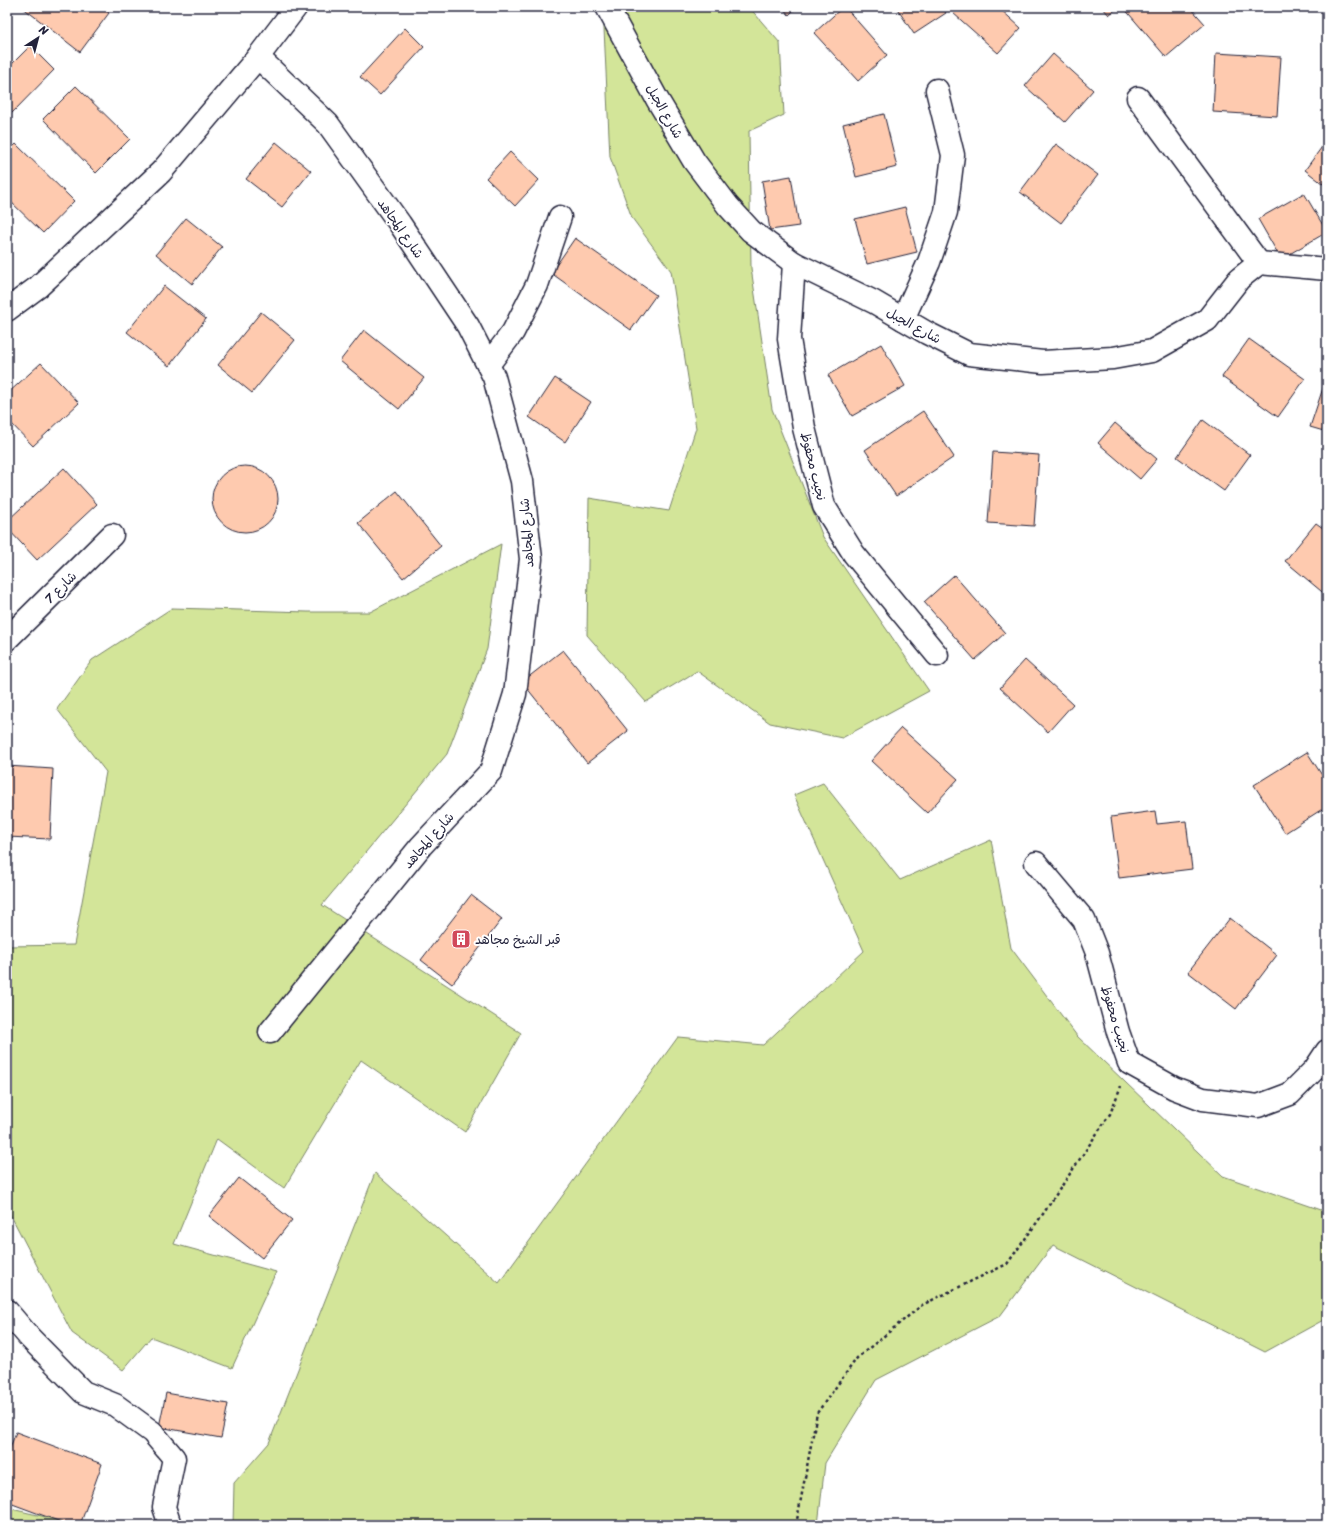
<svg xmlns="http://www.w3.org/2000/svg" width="1334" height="1532" font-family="Sriracha,'Playpen Sans Arabic',sans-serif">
  <rect width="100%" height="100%" fill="#fff"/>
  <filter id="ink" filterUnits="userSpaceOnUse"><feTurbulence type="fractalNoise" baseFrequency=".025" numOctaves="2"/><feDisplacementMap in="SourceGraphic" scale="8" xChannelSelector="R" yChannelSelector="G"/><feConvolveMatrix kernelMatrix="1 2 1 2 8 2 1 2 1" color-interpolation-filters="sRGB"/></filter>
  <g filter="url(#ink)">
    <g fill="#d3e599" stroke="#7a846a">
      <polygon points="603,7 749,7 780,43 784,115 749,131 751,268 772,409 823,537 929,691 842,738 770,723 697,671 646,702 587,635 589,498 669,511 696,428 671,271 632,218 610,157"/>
      <polygon points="501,544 487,649 447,754 322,905 521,1033 465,1132 361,1060 284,1188 217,1139 174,1244 276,1272 232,1368 151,1337 123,1370 72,1333 7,1208 7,946 74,945 106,772 57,709 92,660 172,608 308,612 370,612"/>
      <polygon points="823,783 900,880 991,840 1011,948 1077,1036 1223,1176 1327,1212 1327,1318 1265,1352 1053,1245 1000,1316 876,1380 825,1463 818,1525 233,1525 234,1483 269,1443 375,1173 499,1283 678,1037 763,1045 864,951 794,795"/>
      <polygon points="7,1508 81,1525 7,1525"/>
    </g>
    <g fill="#fecaaf" stroke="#22223b">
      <polygon points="22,7 101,7 109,13 80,52"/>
      <polygon points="782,7 797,7 789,15"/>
      <polygon points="843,7 845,7 887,55 858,81 814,33"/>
      <polygon points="896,7 942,7 946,13 914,34"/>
      <polygon points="958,7 998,7 1021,28 998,53 953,13"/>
      <polygon points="1102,7 1118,7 1109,15"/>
      <polygon points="1123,7 1190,7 1205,24 1166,57"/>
      <polygon points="405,28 424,47 380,95 360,77"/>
      <polygon points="30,46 54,70 12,113 7,109 7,69"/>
      <polygon points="1216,53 1281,57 1277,116 1213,112"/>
      <polygon points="1053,54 1093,90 1065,122 1025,86"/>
      <polygon points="76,86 130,139 96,173 43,119"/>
      <polygon points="884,114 897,167 856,177 843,124"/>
      <polygon points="1327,140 1327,187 1305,170"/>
      <polygon points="276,142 311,171 282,207 246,179"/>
      <polygon points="16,144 74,201 43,233 7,198 7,153"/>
      <polygon points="1056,144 1098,175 1061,223 1020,192"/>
      <polygon points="510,152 539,180 515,206 486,178"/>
      <polygon points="791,176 799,226 770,230 762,181"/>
      <polygon points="1304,193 1327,232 1281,259 1258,219"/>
      <polygon points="905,207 917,252 867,264 855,219"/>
      <polygon points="186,218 222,247 192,284 156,254"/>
      <polygon points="575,238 656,295 631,330 551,273"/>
      <polygon points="164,286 206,319 169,366 127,332"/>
      <polygon points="261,312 295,340 252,393 218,365"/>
      <polygon points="364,330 424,378 399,409 340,361"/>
      <polygon points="1249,339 1305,379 1278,417 1222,377"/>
      <polygon points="881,344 905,386 852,416 828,375"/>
      <polygon points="41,363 79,403 33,446 7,419 7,394"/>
      <polygon points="555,378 591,402 565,442 529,417"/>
      <polygon points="1325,382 1327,382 1327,432 1310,427"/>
      <polygon points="923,411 954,457 896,496 865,450"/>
      <polygon points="1203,420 1250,455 1224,491 1177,457"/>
      <polygon points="1115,423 1157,459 1140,479 1098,443"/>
      <polygon points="993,452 1039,455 1034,526 988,523"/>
      <circle cx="245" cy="499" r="33"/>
      <polygon points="64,468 97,504 37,560 7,528 7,521"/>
      <polygon points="397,491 441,546 403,578 358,523"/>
      <polygon points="1316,523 1327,531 1327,596 1285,561"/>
      <polygon points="954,575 1005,633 975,660 924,602"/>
      <polygon points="563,650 628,731 587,763 522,682"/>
      <polygon points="1025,660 1073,704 1048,732 1000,688"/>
      <polygon points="901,728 958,779 927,813 871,761"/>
      <polygon points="1307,752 1327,783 1327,806 1285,833 1254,785"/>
      <polygon points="7,766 53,769 50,839 7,837"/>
      <polygon points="1155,811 1157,824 1186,821 1192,869 1119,878 1111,817"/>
      <polygon points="471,895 502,919 452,984 421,960"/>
      <polygon points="1230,918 1277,955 1236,1009 1188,972"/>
      <polygon points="239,1178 292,1220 262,1258 209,1216"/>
      <polygon points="166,1393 228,1404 221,1438 159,1427"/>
      <polygon points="16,1432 102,1464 80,1525 69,1525 7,1502 7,1456"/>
    </g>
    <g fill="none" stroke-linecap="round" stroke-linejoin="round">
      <g stroke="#22223b" stroke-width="25">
        <g id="minor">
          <polyline points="607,7 657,99 694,161 728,206 751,231 794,263 874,302 927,333 969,354 1043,362 1113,358 1152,351 1207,320 1239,279 1259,263 1327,269"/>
          <polyline points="258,57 328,124 400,224 468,326 494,377 522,481 531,559 515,694 491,771 421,846 270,1032"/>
          <polyline points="1138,98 1259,263"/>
          <polyline points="794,263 789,339 804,428 824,506 854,554 937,655"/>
          <polyline points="7,310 38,287 161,172 258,57 296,7"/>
          <polyline points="903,319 929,262 946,212 953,155 937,90"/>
          <polyline points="488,365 513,332 537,285 560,217"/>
          <polyline points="7,639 112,535"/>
          <polyline points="1036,863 1084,920 1097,953 1118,1032 1129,1063 1174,1088 1203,1099 1258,1106 1290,1094 1315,1069 1327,1051"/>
          <polyline points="7,1311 30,1338 83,1392 115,1405 152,1432 174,1458 164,1507 170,1525"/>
        </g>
      </g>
      <polyline stroke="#22223b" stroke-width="2.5" stroke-dasharray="3 3" stroke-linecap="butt" points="797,1525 797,1520 817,1413 857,1358 922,1305 1007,1264 1043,1214 1110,1114 1121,1086"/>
      <use href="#minor" stroke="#fff" stroke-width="22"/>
    </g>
  </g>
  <defs>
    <g id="building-square" transform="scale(1)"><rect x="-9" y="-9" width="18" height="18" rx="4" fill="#d1495b" stroke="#fff"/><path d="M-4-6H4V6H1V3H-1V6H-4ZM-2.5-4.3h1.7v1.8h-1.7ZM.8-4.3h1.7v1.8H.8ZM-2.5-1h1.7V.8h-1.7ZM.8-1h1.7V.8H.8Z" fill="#fff"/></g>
  </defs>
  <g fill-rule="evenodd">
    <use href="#building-square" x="461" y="939"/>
  </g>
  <g text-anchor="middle" stroke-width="4" stroke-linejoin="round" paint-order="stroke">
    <g font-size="13" fill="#22223b" stroke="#fff">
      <text transform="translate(665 111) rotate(60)" y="5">شارع الجبل</text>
      <text transform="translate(401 228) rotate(55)" y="5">شارع المجاهد</text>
      <text transform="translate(914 325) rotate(29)" y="5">شارع الجبل</text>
      <text transform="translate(814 466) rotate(76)" y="5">نجيب محفوظ</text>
      <text transform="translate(526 533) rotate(-94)" y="5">شارع المجاهد</text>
      <text transform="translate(60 587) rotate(-45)" y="5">شارع 7</text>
      <text transform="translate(428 840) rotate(-49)" y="5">شارع المجاهد</text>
      <text transform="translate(1116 1019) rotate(73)" y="5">نجيب محفوظ</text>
    </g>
    <g font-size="13" fill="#22223b" stroke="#fff" text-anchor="start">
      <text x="475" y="944">قبر الشيخ مجاهد</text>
    </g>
  </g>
  <rect width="1334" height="1532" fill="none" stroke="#fff" stroke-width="24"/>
  <rect x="12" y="12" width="1310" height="1508" fill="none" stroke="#22223b" stroke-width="1.5" filter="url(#ink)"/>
  <g transform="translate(38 38) rotate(36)" stroke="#ffffff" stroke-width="3" paint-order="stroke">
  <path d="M0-3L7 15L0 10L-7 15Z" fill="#22223b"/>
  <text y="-6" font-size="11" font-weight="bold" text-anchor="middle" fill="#22223b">N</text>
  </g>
</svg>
